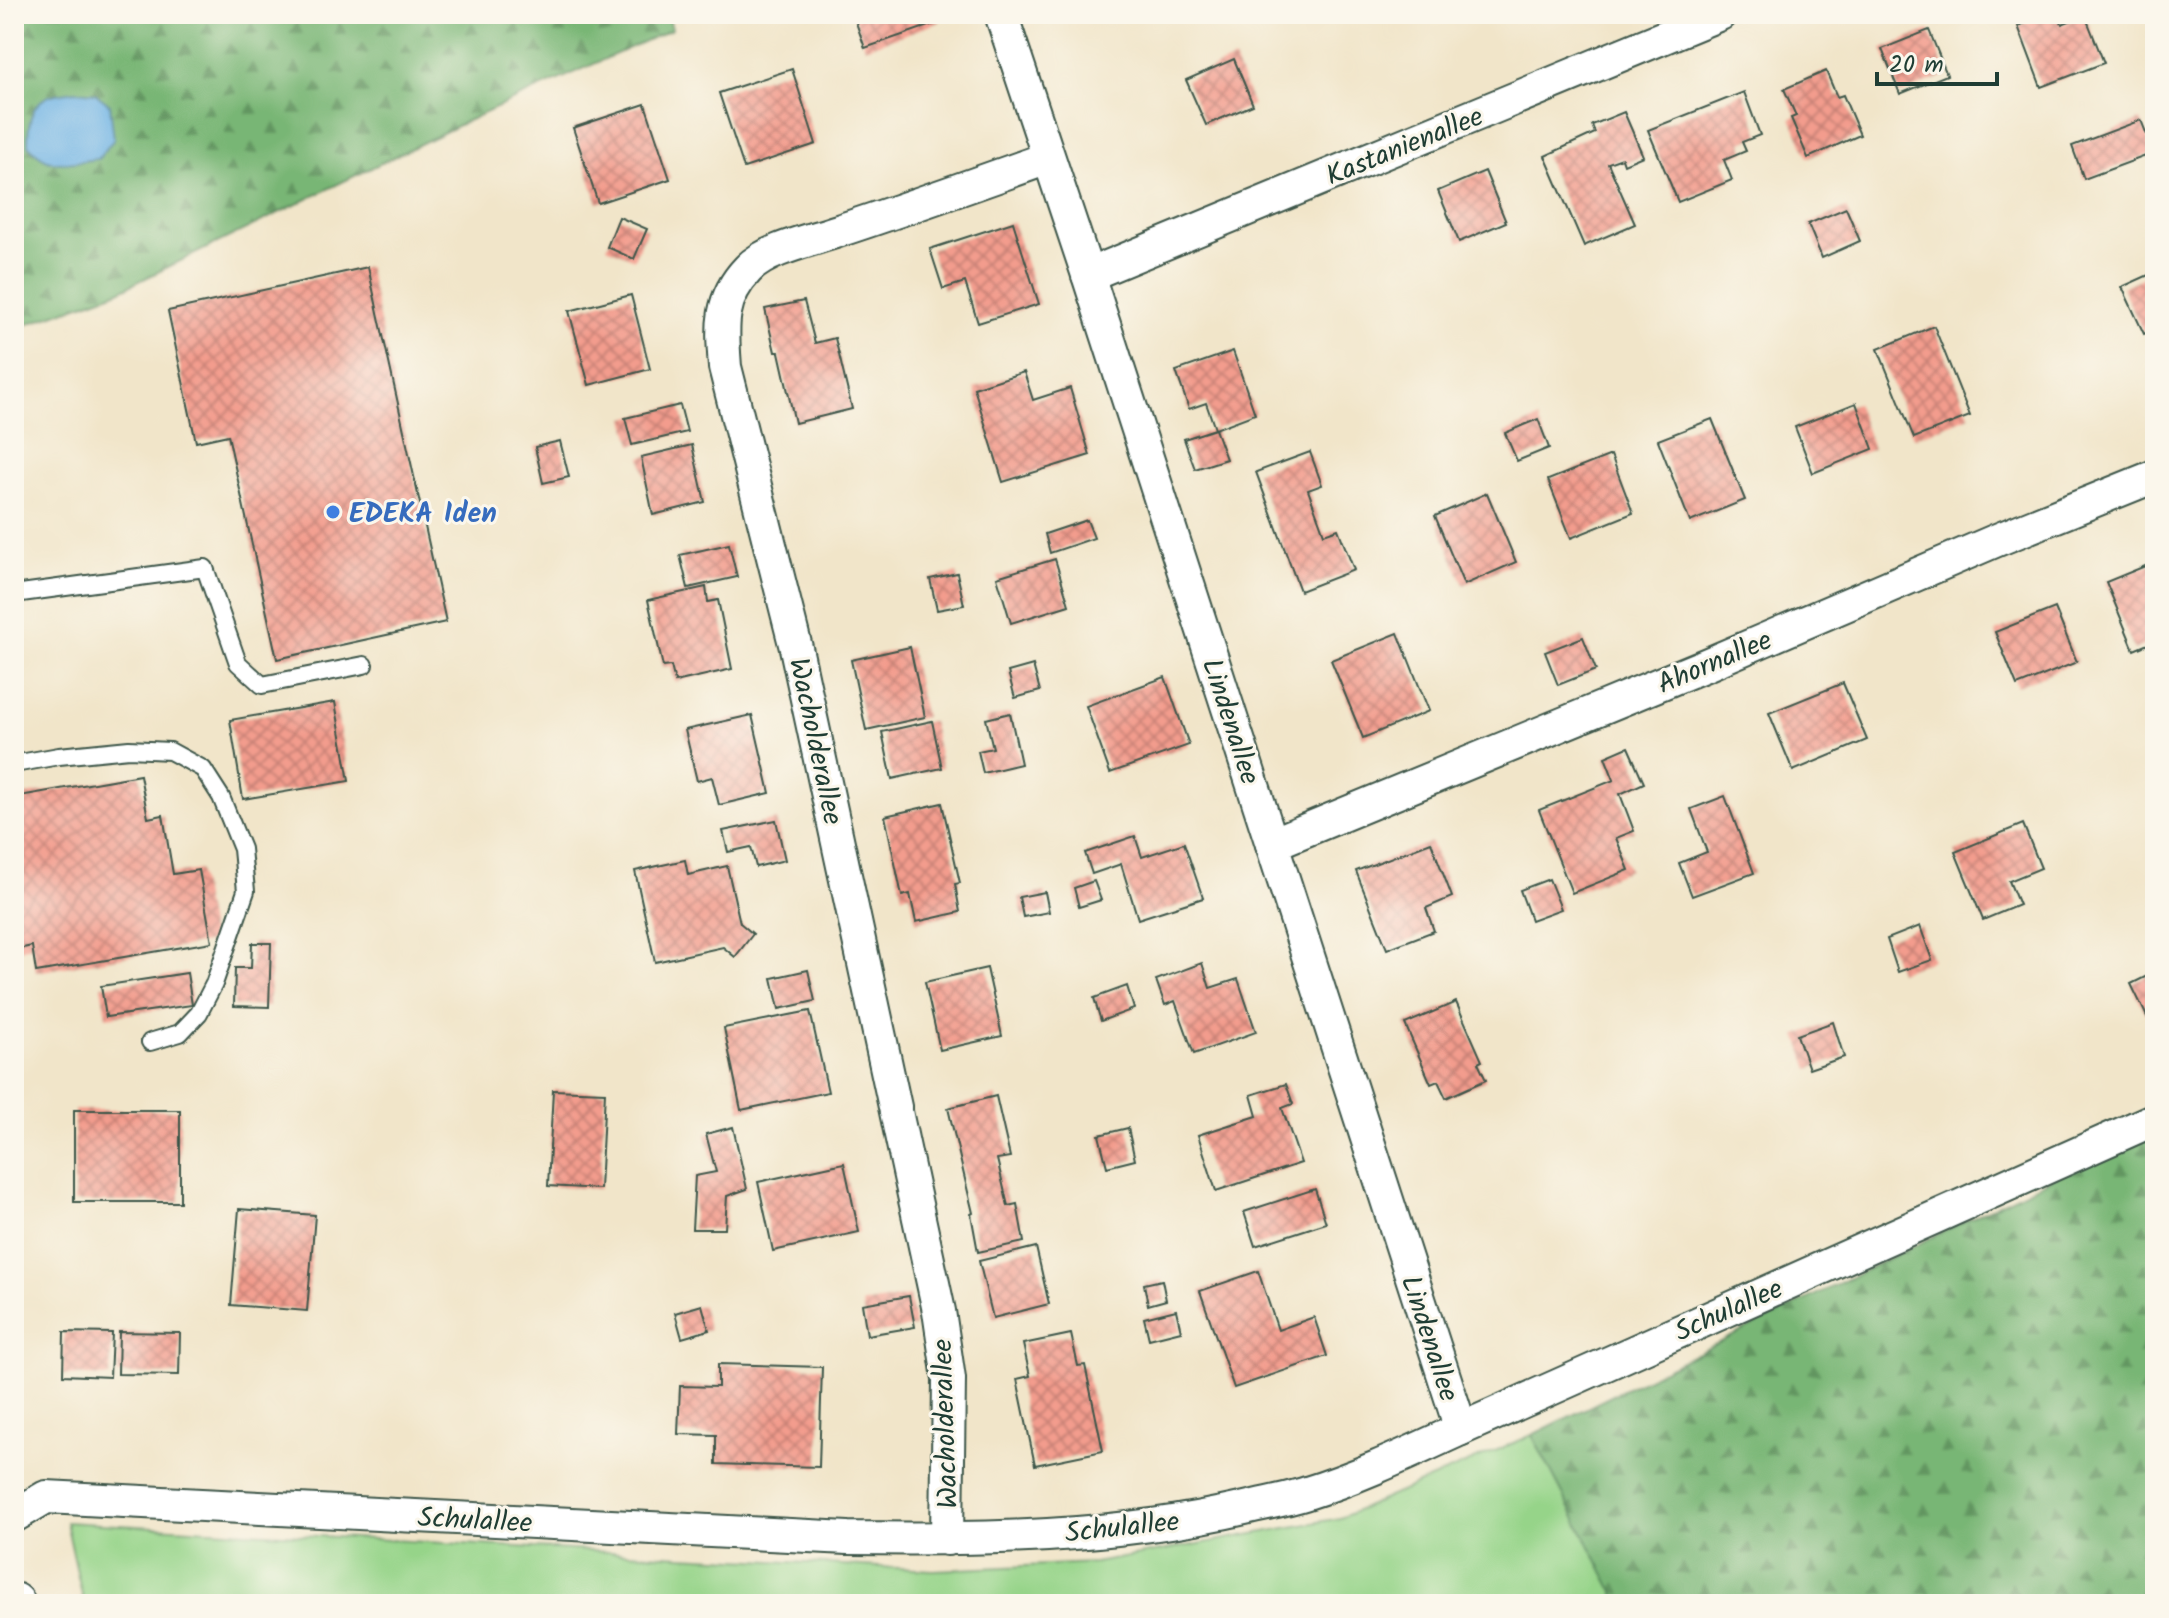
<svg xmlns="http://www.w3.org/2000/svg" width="2169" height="1618" font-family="Kalam,sans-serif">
  <defs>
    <pattern id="forest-firs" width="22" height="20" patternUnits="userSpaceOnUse" patternTransform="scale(2)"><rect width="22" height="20" fill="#78b675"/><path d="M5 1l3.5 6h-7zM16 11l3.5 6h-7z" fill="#629561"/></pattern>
    <pattern id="building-cross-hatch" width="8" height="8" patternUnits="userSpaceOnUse" patternTransform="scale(2)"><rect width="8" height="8" fill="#f39c8d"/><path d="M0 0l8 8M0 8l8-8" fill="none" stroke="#c48074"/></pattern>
  </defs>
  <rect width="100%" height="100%" fill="#fbf7ec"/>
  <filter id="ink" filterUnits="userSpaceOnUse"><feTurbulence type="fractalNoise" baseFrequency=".0125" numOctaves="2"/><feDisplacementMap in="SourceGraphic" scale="16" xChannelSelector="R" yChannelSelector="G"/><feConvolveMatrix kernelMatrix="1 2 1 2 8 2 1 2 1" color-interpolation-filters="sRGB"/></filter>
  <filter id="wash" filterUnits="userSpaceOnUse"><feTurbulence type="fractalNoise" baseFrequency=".006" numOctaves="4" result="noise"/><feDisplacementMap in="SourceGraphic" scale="32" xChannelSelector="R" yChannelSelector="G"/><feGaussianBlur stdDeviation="1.8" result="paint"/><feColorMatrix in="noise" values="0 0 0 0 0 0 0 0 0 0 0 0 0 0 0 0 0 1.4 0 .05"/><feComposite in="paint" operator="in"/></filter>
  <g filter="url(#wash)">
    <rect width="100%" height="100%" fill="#f1e5c9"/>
    <polygon fill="#96d489" stroke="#5a885e" stroke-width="2" points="1532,1435 1621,1604 84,1604 66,1522 933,1570 1095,1563 1340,1518"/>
    <g fill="url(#forest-firs)" stroke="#4c7a54" stroke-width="2">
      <polygon points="14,14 668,14 672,29 467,121 119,291 14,329"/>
      <polygon points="2155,1127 2155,1604 1620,1604 1532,1435"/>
    </g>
    <path fill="#6eb3e5" stroke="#46788c" stroke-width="2" d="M75 91 95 93 110 105 114 139 98 159C68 162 51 171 28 145 28 128 29 105 47 97 55 93 66 93 75 91Z"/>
    <g id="blocks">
      <g fill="url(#building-cross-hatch)">
        <polygon points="853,14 937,14 940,22 865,48"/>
        <polygon points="2048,14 2058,14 2062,24 2085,15 2104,63 2041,87 2018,26"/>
        <polygon points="1929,30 1947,75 1900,94 1882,49"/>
        <polygon points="1234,59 1253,105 1206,125 1186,80"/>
        <polygon points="792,69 816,144 744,168 719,93"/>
        <polygon points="1826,71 1837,97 1843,95 1860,135 1808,158 1791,118 1796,116 1784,89"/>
        <polygon points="1744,92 1760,135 1742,142 1746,151 1724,160 1732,180 1678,202 1648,130"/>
        <polygon points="645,104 670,179 598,203 573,128"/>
        <polygon points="1624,112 1643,156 1624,164 1622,158 1608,163 1635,224 1584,246 1545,156 1595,133 1592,125"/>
        <polygon points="2141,120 2154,153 2084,179 2072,146"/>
        <polygon points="1485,171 1506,222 1459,242 1438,191"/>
        <polygon points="1846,208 1860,241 1822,258 1808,224"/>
        <polygon points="619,217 647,229 634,259 607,247"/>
        <polygon points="1013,222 1039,304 978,323 965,282 943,289 930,249"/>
        <polygon points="368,267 446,622 277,659 228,435 196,442 168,311"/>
        <polygon points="2155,272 2155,329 2144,334 2122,287"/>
        <polygon points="631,295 650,369 589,385 569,311"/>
        <polygon points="804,301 815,343 835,338 852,409 795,423 779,352 775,352 765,309"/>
        <polygon points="1934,326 1970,416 1914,438 1878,349"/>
        <polygon points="1233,351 1255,414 1215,429 1226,459 1195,469 1184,439 1215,429 1206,403 1189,409 1176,371"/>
        <polygon points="1024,372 1033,400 1070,388 1090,455 1003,482 974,388"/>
        <polygon points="1856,403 1873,449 1813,473 1795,427"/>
        <polygon points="680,405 687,432 632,445 625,418"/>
        <polygon points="1538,419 1549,448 1517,461 1505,433"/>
        <polygon points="1712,419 1745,500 1690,522 1658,440"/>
        <polygon points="560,441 569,477 543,483 535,447"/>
        <polygon points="692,445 705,502 653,515 641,457"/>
        <polygon points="1310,452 1322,485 1308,490 1324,534 1338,529 1354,570 1300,591 1256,472"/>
        <polygon points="1611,455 1633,513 1571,538 1548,480"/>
        <polygon points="1487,493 1516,562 1464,585 1435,516"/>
        <polygon points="1087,520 1094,538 1050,553 1045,534"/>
        <polygon points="729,544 737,577 688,588 680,555"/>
        <polygon points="1055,559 1069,605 1011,623 997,577"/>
        <polygon points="2155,562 2155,641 2134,650 2106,582"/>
        <polygon points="957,573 964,605 937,610 930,579"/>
        <polygon points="706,587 708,602 718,600 732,669 675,682 671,666 663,667 648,600"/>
        <polygon points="2055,608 2077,662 2017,686 1995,632"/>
        <polygon points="1398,633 1429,711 1363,738 1331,660"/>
        <polygon points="1583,637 1596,670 1558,685 1545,652"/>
        <polygon points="910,647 925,717 866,730 851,660"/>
        <polygon points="1033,665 1040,691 1015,698 1008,672"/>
        <polygon points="1165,677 1189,745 1110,773 1086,706"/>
        <polygon points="1843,683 1867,740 1793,771 1769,713"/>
        <polygon points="335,702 349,781 243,799 230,720"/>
        <polygon points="1010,713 1021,764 983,773 978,751 993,748 986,719"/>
        <polygon points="752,715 770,793 719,805 712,777 697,781 685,730"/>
        <polygon points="932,721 942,768 892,779 882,732"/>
        <polygon points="1628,747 1644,783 1620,794 1634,831 1616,838 1629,870 1572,893 1539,810 1614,780 1605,757"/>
        <polygon points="140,775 148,818 163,815 173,874 199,870 212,942 36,972 32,946 14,950 14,797"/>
        <polygon points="1725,796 1754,873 1692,896 1679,863 1707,852 1691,809"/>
        <polygon points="942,803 960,883 955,884 960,912 916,922 910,894 902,896 885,816"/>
        <polygon points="776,820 785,860 756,867 751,847 728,852 723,831"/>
        <polygon points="2023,824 2041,868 2009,881 2019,905 1983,920 1955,852"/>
        <polygon points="1135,836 1142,857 1184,843 1203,898 1138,919 1121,864 1092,874 1085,853"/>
        <polygon points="1431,842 1452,897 1426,908 1434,931 1387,949 1356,871"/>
        <polygon points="685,860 688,875 727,866 740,923 753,934 735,957 723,947 655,962 635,871"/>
        <polygon points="1549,879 1561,909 1531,920 1520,890"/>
        <polygon points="1094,881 1101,900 1079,907 1074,888"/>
        <polygon points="1045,892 1049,912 1023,917 1019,897"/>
        <polygon points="1920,926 1932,960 1898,972 1887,939"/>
        <polygon points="252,943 271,943 269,1007 234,1006 235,968 251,968"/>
        <polygon points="1202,963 1210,988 1238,979 1256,1032 1194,1054 1175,1001 1165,1005 1156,980"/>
        <polygon points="987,968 1002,1036 940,1050 925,982"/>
        <polygon points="808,970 815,1001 779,1009 772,978"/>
        <polygon points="2155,972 2155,1033 2131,984"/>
        <polygon points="187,973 192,1005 106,1017 101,986"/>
        <polygon points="1127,986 1134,1009 1101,1021 1094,998"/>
        <polygon points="1456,1002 1482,1061 1478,1063 1486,1080 1446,1098 1438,1081 1431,1084 1405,1024"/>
        <polygon points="810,1011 828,1092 741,1110 724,1028"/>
        <polygon points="1833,1022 1844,1057 1809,1069 1797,1035"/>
        <polygon points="1286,1084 1293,1104 1282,1108 1301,1163 1216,1191 1198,1135 1257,1116 1251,1095"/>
        <polygon points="553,1090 605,1092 600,1189 548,1186"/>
        <polygon points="996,1096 1010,1157 997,1159 1008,1206 1017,1204 1024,1242 978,1252 971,1214 973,1213 948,1108"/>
        <rect x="74" y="1110" width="106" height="92"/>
        <polygon points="733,1127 747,1189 727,1196 725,1229 692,1229 695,1176 716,1172 706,1134"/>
        <polygon points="1128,1128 1135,1160 1107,1167 1099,1135"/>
        <polygon points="844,1163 859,1232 773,1251 758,1182"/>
        <polygon points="1315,1189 1326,1223 1255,1246 1244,1212"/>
        <polygon points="239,1209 315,1215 307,1311 231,1305"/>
        <polygon points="1036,1247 1049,1304 993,1318 979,1261"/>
        <polygon points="1258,1271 1278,1330 1314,1317 1327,1356 1234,1388 1200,1291"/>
        <polygon points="1162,1280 1166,1300 1148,1305 1144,1284"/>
        <polygon points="909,1296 915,1327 867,1335 862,1304"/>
        <polygon points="702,1305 709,1330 682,1338 675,1313"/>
        <polygon points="1176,1310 1181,1331 1149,1339 1144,1318"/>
        <polygon points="64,1332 112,1333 110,1377 63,1375"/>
        <polygon points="119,1332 180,1333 179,1375 118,1374"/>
        <polygon points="1071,1334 1078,1366 1085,1365 1103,1451 1035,1465 1017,1379 1030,1376 1023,1344"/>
        <polygon points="718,1364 822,1367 819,1467 716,1464 716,1435 678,1434 680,1386 718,1387"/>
      </g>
    </g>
  </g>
  <g filter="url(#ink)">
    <use href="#blocks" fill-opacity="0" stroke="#3e564a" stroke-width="2"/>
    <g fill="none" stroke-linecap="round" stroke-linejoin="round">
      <g stroke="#3e564a" stroke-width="20">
        <g id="service">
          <polyline points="14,594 205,568 238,663 262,685 364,665"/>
          <polyline points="14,764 59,756 129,749 170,751 203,769 221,797 242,849 246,891 214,984 199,1013 180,1033 150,1042"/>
        </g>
      </g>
      <g stroke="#3e564a" stroke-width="36">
        <g id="minor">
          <polyline points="1001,14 1088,275 1461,1429"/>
          <polyline points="1088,275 1720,14"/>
          <polyline points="1272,844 1708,664 1997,540 2155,476"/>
          <path d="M14 1516 46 1497 848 1538C981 1540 1115 1538 1245 1508 1265 1503 1285 1500 1304 1494 1359 1477 1409 1453 1461 1429L2155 1119"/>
          <path d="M947 1539 949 1379 939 1311 796 648 725 367C722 328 719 299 748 269 767 249 812 240 838 231 908 208 978 183 1048 158"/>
        </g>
      </g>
      <g stroke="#3e564a" stroke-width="44">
        <polyline id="tertiary" points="14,1603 15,1604"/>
      </g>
      <use href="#service" stroke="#fff" stroke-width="16"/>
      <use href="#minor" stroke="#fff" stroke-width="32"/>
      <use href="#tertiary" stroke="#fff" stroke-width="40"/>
    </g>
  </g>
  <circle fill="#3f7fe0" stroke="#fbf7ec" stroke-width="3" cx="333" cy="512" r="8"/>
  <g text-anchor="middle" stroke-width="6" stroke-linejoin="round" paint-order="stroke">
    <g font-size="28" fill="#1f3d34" stroke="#fbf7ec">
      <text transform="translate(1404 145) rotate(-22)" y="10">Kastanienallee</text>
      <text transform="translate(1714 661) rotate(-23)" y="10">Ahornallee</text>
      <text transform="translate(1232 721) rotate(72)" y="10">Lindenallee</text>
      <text transform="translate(817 741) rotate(78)" y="10">Wacholderallee</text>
      <text transform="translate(1728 1309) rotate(-24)" y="10">Schulallee</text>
      <text transform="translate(1431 1338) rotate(72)" y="10">Lindenallee</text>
      <text transform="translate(944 1424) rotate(-92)" y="10">Wacholderallee</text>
      <text transform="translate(475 1519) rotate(3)" y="10">Schulallee</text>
      <text transform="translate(1122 1526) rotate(-6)" y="10">Schulallee</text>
    </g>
    <g font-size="28" font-weight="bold" fill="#366cbe" stroke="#fbf7ec" text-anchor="start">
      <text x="349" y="522">EDEKA Iden</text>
    </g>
  </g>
  <rect width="2169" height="1618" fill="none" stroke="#fbf7ec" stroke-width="48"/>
  <path d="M1877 72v12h120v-12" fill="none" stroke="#1f3d34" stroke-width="4"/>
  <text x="1889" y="72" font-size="24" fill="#1f3d34" stroke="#fbf7ec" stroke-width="6" paint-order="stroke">20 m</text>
</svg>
